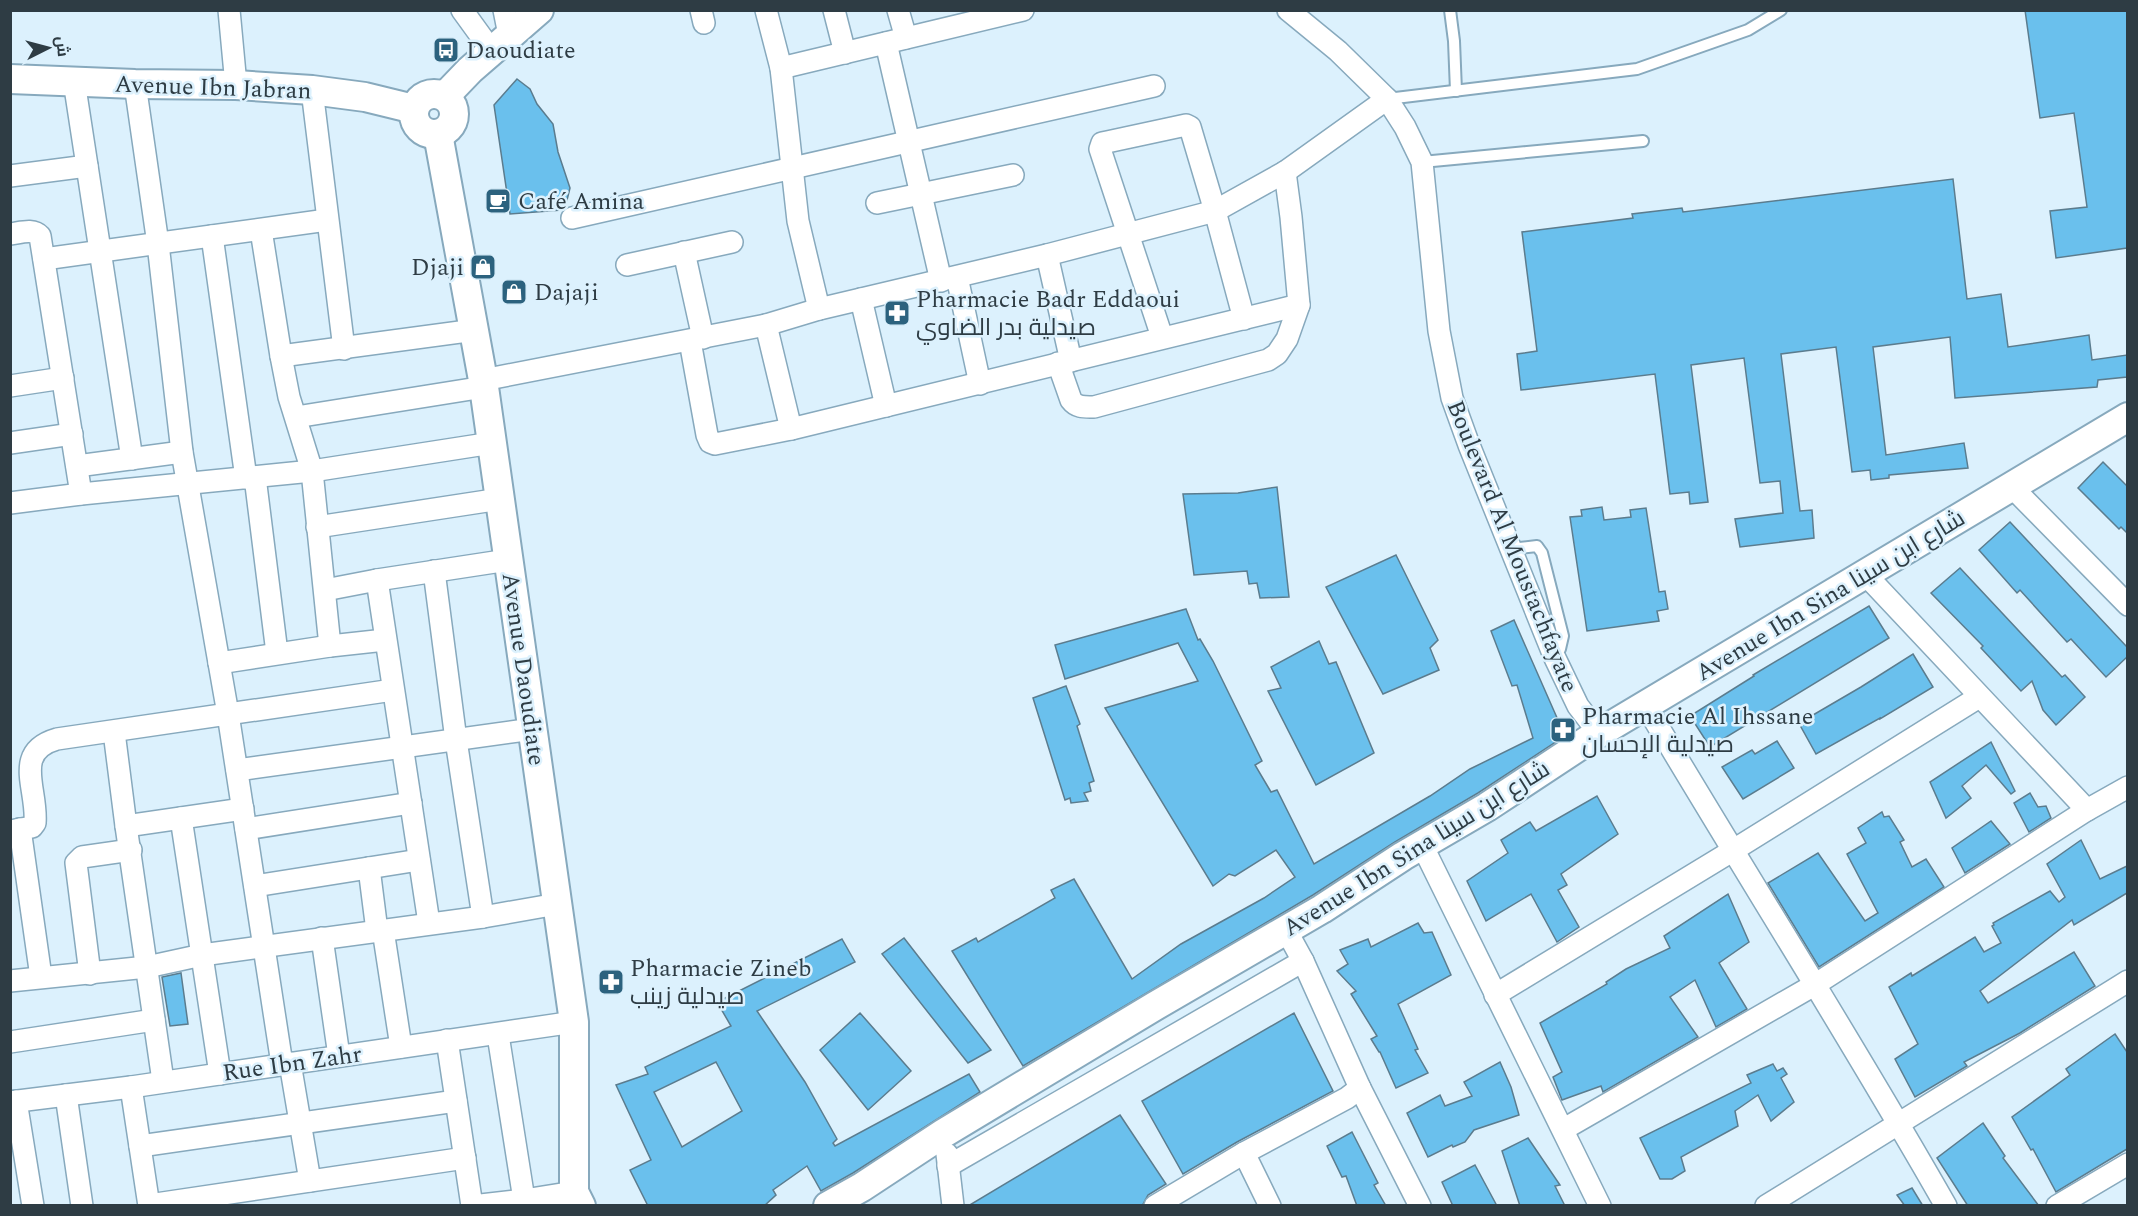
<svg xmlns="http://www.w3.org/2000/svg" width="2138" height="1216" font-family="Spectral,Cairo,serif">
  <rect width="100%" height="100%" fill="#dcf1fd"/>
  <g fill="#6ac0ed" stroke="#5b7c8e" stroke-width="1.5" fill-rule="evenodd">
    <polygon points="2025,10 2127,10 2127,248 2056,258 2050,211 2087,207 2074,113 2040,118"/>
    <polygon points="517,79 530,89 537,104 553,124 558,152 570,188 565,208 562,210 510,214 494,105"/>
    <polygon points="1953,179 1967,299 2001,294 2008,347 2089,335 2092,360 2127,355 2127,377 2098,380 2097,387 1955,398 1950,337 1873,347 1886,455 1964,443 1968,468 1889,475 1889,478 1871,480 1870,470 1852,472 1836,347 1781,354 1800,511 1812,510 1814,538 1740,547 1735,519 1783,513 1780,481 1760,483 1744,358 1691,365 1708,502 1690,504 1689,492 1670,494 1655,374 1521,390 1517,354 1537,351 1522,232 1633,218 1632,214 1682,208 1683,212"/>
    <polygon points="2103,462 2127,486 2127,533 2121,527 2119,529 2078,488"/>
    <polygon points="1277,487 1289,597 1260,598 1257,583 1249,584 1247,571 1194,575 1183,494 1238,493"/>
    <polygon points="1602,507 1604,520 1631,517 1630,510 1646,508 1659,592 1665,591 1668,609 1657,611 1659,621 1587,631 1570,517 1582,516 1581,510"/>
    <polygon points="2010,522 2127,647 2127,657 2106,677 2071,639 2067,642 2020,590 2017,593 1979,550"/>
    <polygon points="1396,555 1438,640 1430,648 1439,670 1383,694 1326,587"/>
    <polygon points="1960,568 2062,677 2065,675 2085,697 2056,725 2043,710 2032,681 2021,691 1981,648 1983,646 1931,593"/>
    <polygon points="1869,606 1889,638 1710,747 1690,716 1754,676 1753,675"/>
    <polygon points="1186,609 1198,640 1200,639 1213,661 1262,761 1255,765 1271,792 1277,790 1314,864 1430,796 1470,769 1533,738 1517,685 1512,686 1491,631 1514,620 1565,736 1478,793 1395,842 1313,895 1023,1066 952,951 976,938 978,942 1055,898 1051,890 1074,879 1132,979 1181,944 1264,898 1295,877 1276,850 1235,876 1229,874 1213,886 1105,708 1198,681 1178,643 1065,679 1055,645"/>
    <polygon points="1319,641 1329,664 1336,662 1374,753 1316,785 1268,691 1281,688 1271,667"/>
    <polygon points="1913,654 1933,687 1880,719 1880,718 1816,754 1801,727 1801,722 1861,687"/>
    <polygon points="1066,686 1080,724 1077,726 1094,781 1089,783 1091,791 1084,793 1088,801 1071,803 1070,798 1065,800 1033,698"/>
    <polygon points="1777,741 1794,768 1743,799 1722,767 1752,750 1755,754"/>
    <polygon points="1991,742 2015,791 2011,794 1986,765 1962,786 1971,798 1946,818 1930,782"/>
    <polygon points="2030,793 2038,807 2046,806 2051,818 2029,832 2014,803"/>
    <polygon points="1597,796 1618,834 1561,874 1567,885 1558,890 1579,927 1557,942 1531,894 1486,921 1467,881 1508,853 1501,840 1530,822 1536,831"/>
    <polygon points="1882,812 1884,817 1889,816 1904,840 1900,842 1912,867 1926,859 1944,887 1819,967 1768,883 1818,853 1865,921 1878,913 1847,854 1866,843 1858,828"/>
    <polygon points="1991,821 2010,844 1965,873 1952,848"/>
    <polygon points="2081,840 2100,879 2127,866 2127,893 2074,925 2072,920 1980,991 1988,1003 2074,952 2095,986 2020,1033 1964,1062 1967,1066 1915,1097 1895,1059 1918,1044 1889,987 1911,973 1912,976 1975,937 1984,952 2001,943 1992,926 1994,925 1993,923 2050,891 2059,902 2065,897 2047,864"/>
    <polygon points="1728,894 1749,942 1719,963 1747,1009 1716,1027 1695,980 1670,997 1698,1037 1603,1092 1601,1086 1562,1100 1553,1077 1562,1072 1540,1023 1607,984 1606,982 1626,969 1670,948 1664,936"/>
    <polygon points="1418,923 1424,933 1432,932 1451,975 1398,1004 1418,1049 1415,1050 1428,1073 1396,1088 1380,1052 1379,1052 1371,1039 1377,1036 1351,994 1356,991 1337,971 1348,964 1340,950 1368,939 1371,947"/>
    <polygon points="904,938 991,1050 968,1063 882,954"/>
    <path d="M842 939 855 962 757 1011 805 1082 837 1139 833 1143 835 1146 969 1074 980 1092 853 1173 821 1191 807 1166 773 1190 776 1195 764 1206H648L630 1170 651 1160 616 1085 648 1074 645 1067 731 1026 717 1002ZM716 1062 742 1111 682 1147 654 1092Z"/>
    <polygon points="181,973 188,1024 170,1026 162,977"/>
    <polygon points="860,1013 911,1071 868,1110 820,1050"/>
    <polygon points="1294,1013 1333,1091 1237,1142 1183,1174 1142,1101"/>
    <polygon points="2115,1034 2127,1052 2127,1149 2056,1192 2033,1149 2031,1150 2012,1117 2070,1075 2066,1069"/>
    <polygon points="1500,1062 1511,1087 1519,1115 1474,1130 1465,1142 1453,1147 1452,1145 1428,1157 1407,1113 1440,1095 1445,1106 1472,1096 1464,1082"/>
    <polygon points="1773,1064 1777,1071 1783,1068 1787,1074 1781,1078 1794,1102 1771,1121 1758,1095 1735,1111 1738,1126 1681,1157 1685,1171 1672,1179 1660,1179 1640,1138 1751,1083 1747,1075"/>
    <polygon points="1120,1115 1166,1184 1148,1195 1142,1206 968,1206"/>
    <polygon points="1983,1123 2005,1156 2003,1158 2039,1206 1968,1206 1937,1158"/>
    <polygon points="1352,1132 1378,1183 1374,1185 1386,1206 1357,1206 1346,1176 1342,1177 1327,1146"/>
    <polygon points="1528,1138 1560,1185 1555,1186 1565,1206 1520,1206 1502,1151"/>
    <polygon points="1475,1165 1497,1206 1453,1206 1442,1182"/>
    <polygon points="1912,1188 1923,1206 1905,1206 1897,1195"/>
  </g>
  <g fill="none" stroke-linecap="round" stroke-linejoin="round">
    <g stroke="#87a9bd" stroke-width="14">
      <g id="lane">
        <polyline points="1450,10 1454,41 1456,91"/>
        <polyline points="1387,99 1637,69 1748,30 1781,10"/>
        <polyline points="1422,162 1643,141"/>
        <polyline points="1510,549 1537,546 1542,553 1563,636 1560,649 1554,656"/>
      </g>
    </g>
    <g stroke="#87a9bd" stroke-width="24">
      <g id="street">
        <polyline points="229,10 236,85"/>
        <polyline points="462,10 491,50"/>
        <polyline points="504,10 509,35"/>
        <polyline points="701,10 704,23"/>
        <polyline points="766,10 781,68 798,221 819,309"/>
        <polyline points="834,10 845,53"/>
        <polyline points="898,10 906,38"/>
        <polyline points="1288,10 1338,51 1387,99 1405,127 1422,162 1439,331 1452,398 1469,445 1554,656 1578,706 1599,733"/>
        <polyline points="886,43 941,281"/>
        <polyline points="781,68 1023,10"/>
        <polyline points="74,81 132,459"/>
        <polyline points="135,84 158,244 182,452 228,714 282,1064"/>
        <polyline points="312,90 344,349"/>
        <polyline points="10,176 87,166"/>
        <polyline points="877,203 1013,175"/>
        <polyline points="572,218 1154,86"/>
        <polyline points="261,230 281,356 289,397 312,471 330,646"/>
        <path d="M10 234C20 233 33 228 40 236L81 494"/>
        <polyline points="212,236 246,478"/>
        <polyline points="684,252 703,338"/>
        <polyline points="1047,255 1071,361"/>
        <polyline points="44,259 327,220"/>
        <polyline points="627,265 732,242"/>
        <polyline points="957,277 980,384"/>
        <polyline points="861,299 886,406"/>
        <polyline points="766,325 791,429"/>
        <polyline points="1162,337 1100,149 1102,143 1107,142 1186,125 1190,127 1215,211 1244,319"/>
        <polyline points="690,341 707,435 710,442 715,444 791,429 1299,305"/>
        <polyline points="281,356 475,330"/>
        <path d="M1058 363 1071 400C1077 408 1085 407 1094 407L1268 360 1277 354 1287 339 1299 305 1291 217 1285 172"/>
        <polyline points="483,380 766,325 819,309 1047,255 1215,211 1285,172 1387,99"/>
        <polyline points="10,386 63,378"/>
        <polyline points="296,417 484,387"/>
        <polyline points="10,443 72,434"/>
        <polyline points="77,466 182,452"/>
        <polyline points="255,477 277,653"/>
        <polyline points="2011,486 2128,605"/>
        <polyline points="10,503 81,494 312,471 492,443"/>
        <polyline points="317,527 500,499"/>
        <polyline points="434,571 456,740 483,917"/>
        <polyline points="1865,574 2087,810"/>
        <polyline points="377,580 429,923"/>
        <polyline points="325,590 377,580 508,560"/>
        <polyline points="219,663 330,646 385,640"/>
        <path d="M1646 706C1745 873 1850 1037 1946 1206"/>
        <polyline points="114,732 126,826 163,1081"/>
        <polyline points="237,770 533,729"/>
        <polyline points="181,818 220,1074"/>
        <polyline points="126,826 243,809"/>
        <polyline points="20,829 41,977"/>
        <polyline points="246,829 411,803"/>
        <path d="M10 831 32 827 35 823C38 789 12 752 57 739L393 690"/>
        <polyline points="1422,845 1600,1206"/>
        <polyline points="369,868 377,931"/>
        <polyline points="255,886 419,860"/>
        <polyline points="383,930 401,1047"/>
        <polyline points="1286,930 1303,961 1360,1088 1420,1206"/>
        <polyline points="322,938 339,1056"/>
        <polyline points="90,974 76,863 82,857 131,850"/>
        <polyline points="10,981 147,967 202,955 483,917 557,904"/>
        <polyline points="1495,995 1732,851 1979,697"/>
        <polyline points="498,1035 525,1206"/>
        <polyline points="447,1040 472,1206 524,1200 574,1192"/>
        <polyline points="10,1042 154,1020"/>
        <polyline points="290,1063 310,1181"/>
        <polyline points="131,1087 149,1206"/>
        <polyline points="66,1095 82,1206"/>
        <polyline points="16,1101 33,1206"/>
        <polyline points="10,1102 131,1087 574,1022"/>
        <polyline points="1564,1129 1816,984 2087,810 2128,787"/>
        <polyline points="140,1146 456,1101"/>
        <polyline points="1244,1153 1270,1206"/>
        <polyline points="947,1154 953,1206"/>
        <polyline points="948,1166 1303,961"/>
        <polyline points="149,1205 465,1158"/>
        <polyline points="1155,1206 1244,1153 1347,1098 1360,1088"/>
        <polyline points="1766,1206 2128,981"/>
        <polyline points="2057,1206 2128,1164"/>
      </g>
    </g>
    <g stroke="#87a9bd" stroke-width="32">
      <g id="secondary">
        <polyline points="10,79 135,84 236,85 312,90 365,97 414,109"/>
        <circle cx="434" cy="114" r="20"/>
        <polyline points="445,96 470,70 539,10"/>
        <polyline points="438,134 483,380 574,1022 574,1192 581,1206"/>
        <polyline points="828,1206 862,1187 944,1133 1155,1006 1322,909 1403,856 1487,807 1599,733 2128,417"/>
      </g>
    </g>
    <use href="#lane" stroke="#fff" stroke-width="10"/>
    <use href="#street" stroke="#fff" stroke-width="21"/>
    <use href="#secondary" stroke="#fff" stroke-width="28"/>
  </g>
  <defs>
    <g id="bus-square" transform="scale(1.35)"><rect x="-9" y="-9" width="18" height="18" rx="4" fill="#2c627e" stroke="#dcf1fd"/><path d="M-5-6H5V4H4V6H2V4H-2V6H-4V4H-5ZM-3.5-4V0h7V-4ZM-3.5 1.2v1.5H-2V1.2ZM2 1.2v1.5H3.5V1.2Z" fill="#fff"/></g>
    <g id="cafe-square" transform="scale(1.35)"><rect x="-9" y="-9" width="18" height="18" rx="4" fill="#2c627e" stroke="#dcf1fd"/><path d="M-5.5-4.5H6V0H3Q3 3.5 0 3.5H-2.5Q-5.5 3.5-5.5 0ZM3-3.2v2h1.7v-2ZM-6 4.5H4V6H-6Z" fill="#fff"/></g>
    <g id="shop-square" transform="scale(1.35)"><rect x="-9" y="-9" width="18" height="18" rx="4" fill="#2c627e" stroke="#dcf1fd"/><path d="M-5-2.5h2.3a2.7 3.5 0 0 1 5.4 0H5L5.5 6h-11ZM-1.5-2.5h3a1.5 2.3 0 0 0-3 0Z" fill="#fff"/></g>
    <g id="pharmacy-square" transform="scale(1.35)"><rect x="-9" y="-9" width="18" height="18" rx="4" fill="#2c627e" stroke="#dcf1fd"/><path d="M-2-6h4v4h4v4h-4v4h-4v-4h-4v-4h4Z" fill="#fff"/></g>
  </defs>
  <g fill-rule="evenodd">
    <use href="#bus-square" x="446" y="50"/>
    <use href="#cafe-square" x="498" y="201"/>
    <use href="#shop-square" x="483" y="267"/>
    <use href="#shop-square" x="514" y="292"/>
    <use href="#pharmacy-square" x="897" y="313"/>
    <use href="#pharmacy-square" x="1563" y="730"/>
    <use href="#pharmacy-square" x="611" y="982"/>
  </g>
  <g text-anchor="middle" stroke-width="5" stroke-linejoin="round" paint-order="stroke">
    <g font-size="24" fill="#2e3c44" stroke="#dcf1fd" text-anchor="start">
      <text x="466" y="58">Daoudiate</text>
      <text x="518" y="209">Café Amina</text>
      <text x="464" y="275" text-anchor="end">Djaji</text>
      <text x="534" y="300">Dajaji</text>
      <text x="916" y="307">Pharmacie Badr Eddaoui<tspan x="916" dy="28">صيدلية بدر الضاوي</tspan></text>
      <text x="1582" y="724">Pharmacie Al Ihssane<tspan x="1582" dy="28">صيدلية الإحسان</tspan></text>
      <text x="630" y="976">Pharmacie Zineb<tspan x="630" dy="28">صيدلية زينب</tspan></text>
    </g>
    <g font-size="24" fill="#2e3c44" stroke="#dcf1fd">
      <text transform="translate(213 87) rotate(2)" y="8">Avenue Ibn Jabran</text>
      <text transform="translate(1513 546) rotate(68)" y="8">Boulevard Al Moustachfayate</text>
      <text transform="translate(1830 595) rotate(-31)" y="8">Avenue Ibn Sina شارع ابن سينا</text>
      <text transform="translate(524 669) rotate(82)" y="8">Avenue Daoudiate</text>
      <text transform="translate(1416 848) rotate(-32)" y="8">Avenue Ibn Sina شارع ابن سينا</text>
      <text transform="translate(292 1063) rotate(-8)" y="8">Rue Ibn Zahr</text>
    </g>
  </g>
  <rect width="2138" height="1216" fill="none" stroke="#2e3c44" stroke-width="24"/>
  <g transform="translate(48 48) rotate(84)" stroke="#dcf1fd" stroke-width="4.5" paint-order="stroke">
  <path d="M0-4.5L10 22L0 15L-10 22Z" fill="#2e3c44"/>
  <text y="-9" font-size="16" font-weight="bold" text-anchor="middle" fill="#2e3c44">ش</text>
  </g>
</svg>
